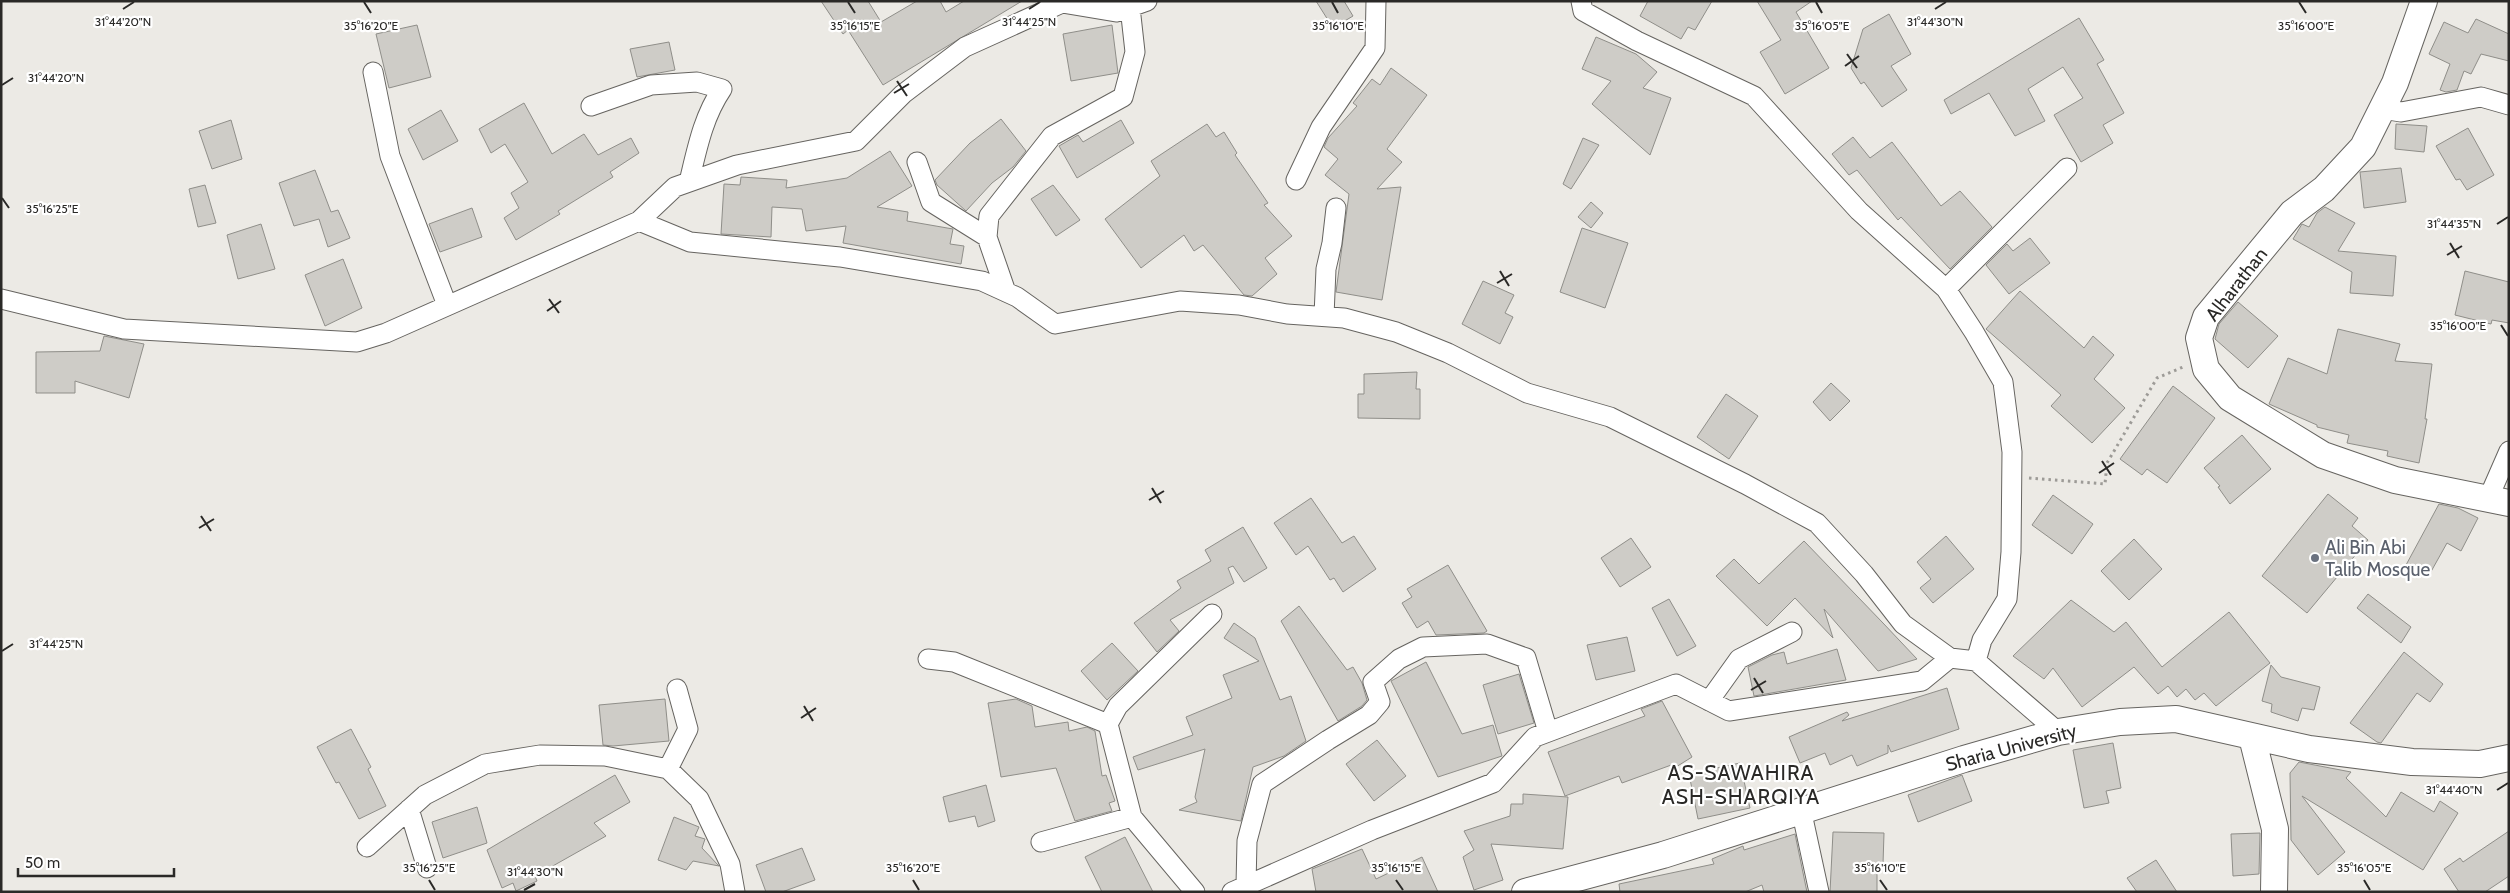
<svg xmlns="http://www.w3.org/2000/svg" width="2510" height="893" viewBox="0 0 2510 893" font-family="Cabin,sans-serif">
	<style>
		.building { fill: #ceccc7; stroke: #8f8e89 }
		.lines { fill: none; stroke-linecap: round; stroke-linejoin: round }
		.street-casing { stroke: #666460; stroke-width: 21 }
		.secondary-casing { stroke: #666460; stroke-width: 28 }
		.path { stroke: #9d9b97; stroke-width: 3; stroke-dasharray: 2.5 4; stroke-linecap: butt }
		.street { stroke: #fff; stroke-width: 19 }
		.secondary { stroke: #fff; stroke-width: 26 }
		.ticks { fill: none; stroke: #2a2927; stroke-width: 2 }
		.worship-dot { fill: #6b7280; stroke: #fff; stroke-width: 2 }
		.labels { text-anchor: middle; stroke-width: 4.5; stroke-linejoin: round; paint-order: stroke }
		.street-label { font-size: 19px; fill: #2a2927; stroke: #fff }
		.worship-label { font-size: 19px; fill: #5b616d; stroke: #fff; text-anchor: start }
		.quarter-label { font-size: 21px; letter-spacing: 1px; fill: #2a2927; stroke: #fff }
		.ticks-label { font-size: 12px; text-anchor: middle; fill: #2a2927; stroke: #fff; stroke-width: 4.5; stroke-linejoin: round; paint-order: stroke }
	</style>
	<rect width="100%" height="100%" fill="#eceae5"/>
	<path class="building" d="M821,1h47l13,21 36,-21h23l6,11 18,-11h58l-139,84 -35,-55 -5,4z
		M1316,1h28l9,15 -20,12z
		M1648,1h64l-17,29 -7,-3 -7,12 -41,-23z
		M1757,1h55l-16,11 33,56 -44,26 -25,-42 21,-12z
		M1889,14l22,40 -20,12 16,24 -25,17 -18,-25 -3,2 -10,-16 12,-39z
		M2079,18l25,42 -7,4 27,49 -21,12 10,18 -32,19 -27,-47 29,-17 -20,-31 -35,22 17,32 -30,15 -26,-43 -38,21 -7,-14z
		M2476,19l33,15v27l-28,-7 -10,20 -7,-3 -7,19 -11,2 -6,-2 10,-26 -21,-10 15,-32 24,11z
		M417,25l14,52 -42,11 -13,-54z
		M1112,25l6,48 -47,8 -8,-47z
		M1596,37l40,17 21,18 -14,16 28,10 -21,57 -58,-51 19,-23 -29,-12z
		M669,42l6,28 -38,7 -7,-28z
		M1391,68l36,27 -40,54 15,13 -25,27 24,-2 -19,113 -46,-8 13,-98 -24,-19 13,-16 -14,-12 4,-9 29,-32 -4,-3 19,-24 8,6z
		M524,103l28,51 32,-20 14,21 33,-17 8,15 -29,19 3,5 -55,34 2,3 -44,26 -12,-22 15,-10 -8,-15 17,-11 -23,-38 -14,9 -12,-24z
		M441,110l17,31 -35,19 -15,-31z
		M1001,119l25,32 -13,16 -21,16 -26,28 -29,-26 -2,-5 35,-37z
		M231,120l11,39 -30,10 -13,-38z
		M1121,120l13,23 -57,35 -18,-32 19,-11 5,7z
		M1207,124l9,13 8,-5 13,21 -2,2 33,48 -4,2 28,31 -27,22 12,16 -25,22 -8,-1 -41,-50 -9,6 -10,-16 -43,33 -36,-49 55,-43 -9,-15z
		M2396,124l31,2 -3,26 -29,-3z
		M2468,128l26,47 -27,15 -7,-11 -4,1 -20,-34z
		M1853,137l17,21 22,-16 49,64 19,-15 32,36 -42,42 -49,-52 -3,3 -41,-50 -8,5 -17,-21z
		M1583,138l16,7 -28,44 -8,-5z
		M890,151l22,35 -35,21 31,5 -1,9 46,8 -3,15 14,2 -3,18 -118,-21 3,-17 -40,5 -4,-22 -30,-2 -1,30 -50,-3 3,-50 16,1 1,-8 46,3 -1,8 61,-10z
		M2401,168l5,34 -42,6 -4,-36z
		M315,170l16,42 7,-2 12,28 -22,9 -9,-28 -25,7 -15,-43z
		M205,185l11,38 -18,4 -9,-38z
		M1053,185l27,35 -24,16 -25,-37z
		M1591,202l12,11 -12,15 -13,-11z
		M2325,207l30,16 -17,28 58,5 -3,40 -43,-3 2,-21 -59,-33 9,-15 7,3 8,-14z
		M472,208l10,29 -42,15 -11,-28z
		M261,224l14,45 -37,10 -11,-44z
		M1582,228l46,15 -23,65 -45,-16z
		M2030,238l20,25 -41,31 -23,-29 21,-21 6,7z
		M343,259l19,49 -37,18 -20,-51z
		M2465,271l44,11v41l-17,-3 -1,4 -36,-9z
		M1483,281l31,14 -9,18 8,4 -13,27 -38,-20z
		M2020,291l64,57 9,-12 21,19 -20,24 31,29 -33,35 -41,-37 10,-11 -75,-66z
		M2238,302l40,34 -30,32 -33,-29 4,-15z
		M2338,329l62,15 -5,17 37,3 -7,55h2l-8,44 -32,-7 1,-5 -41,-8 2,-8 -32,-8v-2l-48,-21 19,-46 39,16z
		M104,336l40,8 -15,54 -54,-17v12h-39v-41l64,-1z
		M1417,372l-1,17h4v30l-62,-1v-24h6v-20z
		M1831,383l19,18 -20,20 -17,-19z
		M2173,386l42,32 -48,65 -20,-14 -5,6 -22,-16z
		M1726,394l32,22 -29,43 -32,-22z
		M2242,435l29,34 -41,35 -12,-17 2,-1 -16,-18z
		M2328,494l30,24 -6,8 16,14 -61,73 -45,-37z
		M2053,495l40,29 -21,30 -40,-29z
		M1311,498l31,45 12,-7 22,33 -33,23 -9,-14 -4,2 -22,-34 -12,9 -22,-32z
		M2439,504l19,4 20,10 -17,33 -14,-8 -19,34 -22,-12z
		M1243,527l24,41 -23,14 -11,-16 -5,2 6,15 -64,37 9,11 -22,21 -23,-29 47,-35 -4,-7 34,-20 -6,-11z
		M1946,536l28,33 -41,34 -13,-15 11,-9 -14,-17z
		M1631,538l20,29 -31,20 -19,-29z
		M2134,539l28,30 -33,31 -28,-29z
		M1804,541l79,82 34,36 -39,12 -54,-62 9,29 -38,-40 -28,28 -51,-50 18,-17 25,25z
		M1448,565l39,66 -3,2 -48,2 -8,-14 -11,7 -15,-25 10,-6 -5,-8z
		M2368,594l43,33 -10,16 -44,-35z
		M1669,599l27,47 -19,10 -25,-48z
		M2071,600l43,32 12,-10 36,45 67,-55 41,51 -54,43 -12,-13 -9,7 -9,-11 -9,8 -9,-11 -10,8 -24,-27 -52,40 -29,-39 -9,11 -31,-23z
		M1299,606l48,64 6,-3 9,16 5,17 -5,6 -24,15 -57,-100z
		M1234,623l21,15 25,62 11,-4 15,45 -22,15 -31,11 -12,54 -62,-11 18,-8 -2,-5 10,-48 -67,21 -5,-13 60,-22 -7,-18 46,-19 -9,-23 36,-14 -35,-23z
		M1627,637l8,34 -39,9 -9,-35z
		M1112,643l26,28 -31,29 -26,-29z
		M1837,649l9,31 -92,16 -6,-29 24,-12 12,-3 3,12z
		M2404,652l39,32 -13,18 -13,-9 -36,50 -4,-1 -27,-19z
		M1426,662l36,72 31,-9 9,31 -64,21 -47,-96z
		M2271,665l10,12 39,10 -6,23 -12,-2 -4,13 -27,-9 1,-8 -10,-3z
		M1519,674l15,49 -36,11 -15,-49z
		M1947,688l12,41 -68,23 -3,-7v8l-31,13 -5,-11 -22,10 -5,-12 -25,10 -11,-26 58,-25 2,3 -7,6z
		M665,699l4,42 -56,5 -10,-1 -4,-40z
		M1016,699l16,7 3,21 33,-5 1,9 18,-4 8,4 7,45 4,-1 9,26 -6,2 3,8 -37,10 -19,-53 -55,9 -13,-74z
		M1662,701l30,56 -16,10 -2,-3 -52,19 -3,-7 -54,20 -17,-44 97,-36 -4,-7z
		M351,729l20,38 -3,2 18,37 -27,13 -20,-37 -3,1 -19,-36z
		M1377,740l29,36 -32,25 -28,-37z
		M2113,743l8,45 -15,3 3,12 -25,5 -11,-58z
		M2299,762l52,10 -5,6 40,39 15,-25 33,20 6,-11 18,12 -35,57 -121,-74 43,56 -27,23 -27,-35 -1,-67z
		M1740,763l10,45 -52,11 -9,-45z
		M615,775l15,27 -36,21 12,13 -71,40 2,5 -21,10 -3,-8 -11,5 -15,-38z
		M1962,775l10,26 -54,21 -10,-27z
		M986,785l9,36 -17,6 -3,-11 -26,6 -6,-25z
		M1523,794l45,3 -5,52 -72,-5 12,36 -29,10 -11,-33 11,-7 -10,-19 46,-15 1,-12h12z
		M477,807l10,36 -44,15 -11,-36z
		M674,817l25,10 -4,9 10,3 -3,9 17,18 -26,-5 -7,9 -28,-10z
		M2509,831v45l-24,16h-26l-15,-23 16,-11 3,4z
		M1833,832l51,1 -1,31 -6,-1v29h-47z
		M2260,833l-1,41 -26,2 -2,-42z
		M1795,834l12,58h-43l-2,-7 -17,7h-125l-1,-8 95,-20 -2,-5 31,-13 1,4z
		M1125,837l28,55h-51l-17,-35z
		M802,848l13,32 -33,12h-16l-10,-27z
		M1362,849l14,30 46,-22 16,35h-122l-4,-23z
		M2156,860l21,32h-40l-10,-14z"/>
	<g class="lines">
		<defs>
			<path id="street" d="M1581,1l2,10 54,30 117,55 105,115 87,78 28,43 29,50 9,70 -1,100 -4,47 -25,41 -6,21 82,71
				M373,72l17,84 57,149
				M591,106l60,-21 46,-3 25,7c-19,28 -25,60 -33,93
				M2382,109l19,3 80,-15 28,8
				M917,162l14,40 56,35
				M1296,180l25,-53 54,-79 1,-47
				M639,221l51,21 150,15 142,24 35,16 38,27 125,-23 59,4 48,9 57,4 52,14 52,21 79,40 83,24 135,67 72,39 47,51 39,50 47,34 26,3
				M1946,289l121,-121
				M1006,292l-19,-55 2,-21 63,-80 71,-39 12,-45 -5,-45
				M1,299l123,30 233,13 29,-9 253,-112 36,-34 62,-22 119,-24 47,-47 62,-47 97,-44 54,9 31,-11
				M1324,316l2,-47 6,-26 4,-35
				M2488,499l21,-48
				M928,659l26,3 154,62
				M1709,701l30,-42 53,-27
				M668,769l20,-40 -11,-40
				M409,809l18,59
				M1801,809l18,83
				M1041,842l91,-25
				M367,847l58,-52 60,-31 55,-9 65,1 63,13 31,30 31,65 5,28
				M1246,885l1,-44 15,-57 66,-44 41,-25 11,-13 -7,-20 26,-23 24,-12 64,-3 39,14 22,74
				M1195,892l-63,-75 -24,-93 10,-18 94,-92
				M1232,892l140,-62 121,-47 42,-46 141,-53 53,27 193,-30 28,-23"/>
			<path id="secondary" d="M2424,1l-29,82 -32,64 -39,42 -32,24 -86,104 -7,21 7,31 24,29 93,57 72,25 114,23
				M2252,737l23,92 -1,63
				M1525,892l138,-37 301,-96 94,-27 62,-10 56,-3 133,30 103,13 68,2 29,-6"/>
		</defs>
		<use href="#street" class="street-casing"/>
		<use href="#secondary" class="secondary-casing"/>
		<path class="path" d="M2029,478l76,6 2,-21 50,-85 26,-11"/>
		<use href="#street" class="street"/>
		<use href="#secondary" class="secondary"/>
	</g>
	<path class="ticks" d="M364,2l7,11M848,2l7,11M1332,2l6,11M1816,2l6,11M2299,2l7,11M123,9l11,-7M1029,9l11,-7M1935,9l11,-7M1847,54l10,14M1845,66l14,-10M897,81l10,15M2,85l11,-7M894,93l15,-9M2,198l7,10M2497,224l11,-7M2450,243l9,15M2447,255l15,-9M1500,271l9,15M1497,283l15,-9M549,299l10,14M547,311l14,-10M2501,325l7,11M2102,461l9,14M2099,473l15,-10M1152,488l9,15M1149,500l15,-9M201,516l10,15M199,528l15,-9M2,651l11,-7M1754,678l9,15M1751,690l15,-9M804,706l9,15M801,718l15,-10M2497,790l11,-7M429,880l6,10M913,880l6,10M1396,880l7,10M1880,880l7,10M2364,880l6,10M524,890l11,-6"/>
	<circle class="worship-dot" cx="2315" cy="558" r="5"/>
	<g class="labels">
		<g class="street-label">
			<text transform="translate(2236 284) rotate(-52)" y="7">Alharathan</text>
			<text transform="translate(2011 747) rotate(-15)" y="7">Sharia University</text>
		</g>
		<g class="worship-label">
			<text x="2325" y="554">Ali Bin Abi<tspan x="2325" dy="22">Talib Mosque</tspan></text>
		</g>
		<g class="quarter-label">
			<text x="1741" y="780">AS-SAWAHIRA<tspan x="1741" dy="24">ASH-SHARQIYA</tspan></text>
		</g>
	</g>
	<g class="ticks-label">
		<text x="123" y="26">31°44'20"N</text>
		<text x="1935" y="26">31°44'30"N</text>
		<text x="1029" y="26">31°44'25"N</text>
		<text x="371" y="30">35°16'20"E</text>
		<text x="855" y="30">35°16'15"E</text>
		<text x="1338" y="30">35°16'10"E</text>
		<text x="1822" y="30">35°16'05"E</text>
		<text x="2306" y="30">35°16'00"E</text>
		<text x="56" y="82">31°44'20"N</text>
		<text x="52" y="213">35°16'25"E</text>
		<text x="2454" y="228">31°44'35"N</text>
		<text x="2458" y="330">35°16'00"E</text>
		<text x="56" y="648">31°44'25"N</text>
		<text x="2454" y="794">31°44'40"N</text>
		<text x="429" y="872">35°16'25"E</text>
		<text x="913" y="872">35°16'20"E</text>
		<text x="1396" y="872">35°16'15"E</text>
		<text x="1880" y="872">35°16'10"E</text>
		<text x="2364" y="872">35°16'05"E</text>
		<text x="535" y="876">31°44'30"N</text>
	</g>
	<rect width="2510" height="893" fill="none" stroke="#2a2927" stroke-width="5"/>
	<path d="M18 868v8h156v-8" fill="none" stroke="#2a2927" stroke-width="2.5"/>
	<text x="25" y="868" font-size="15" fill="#2a2927" stroke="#ffffff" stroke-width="4" paint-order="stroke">50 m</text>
</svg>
